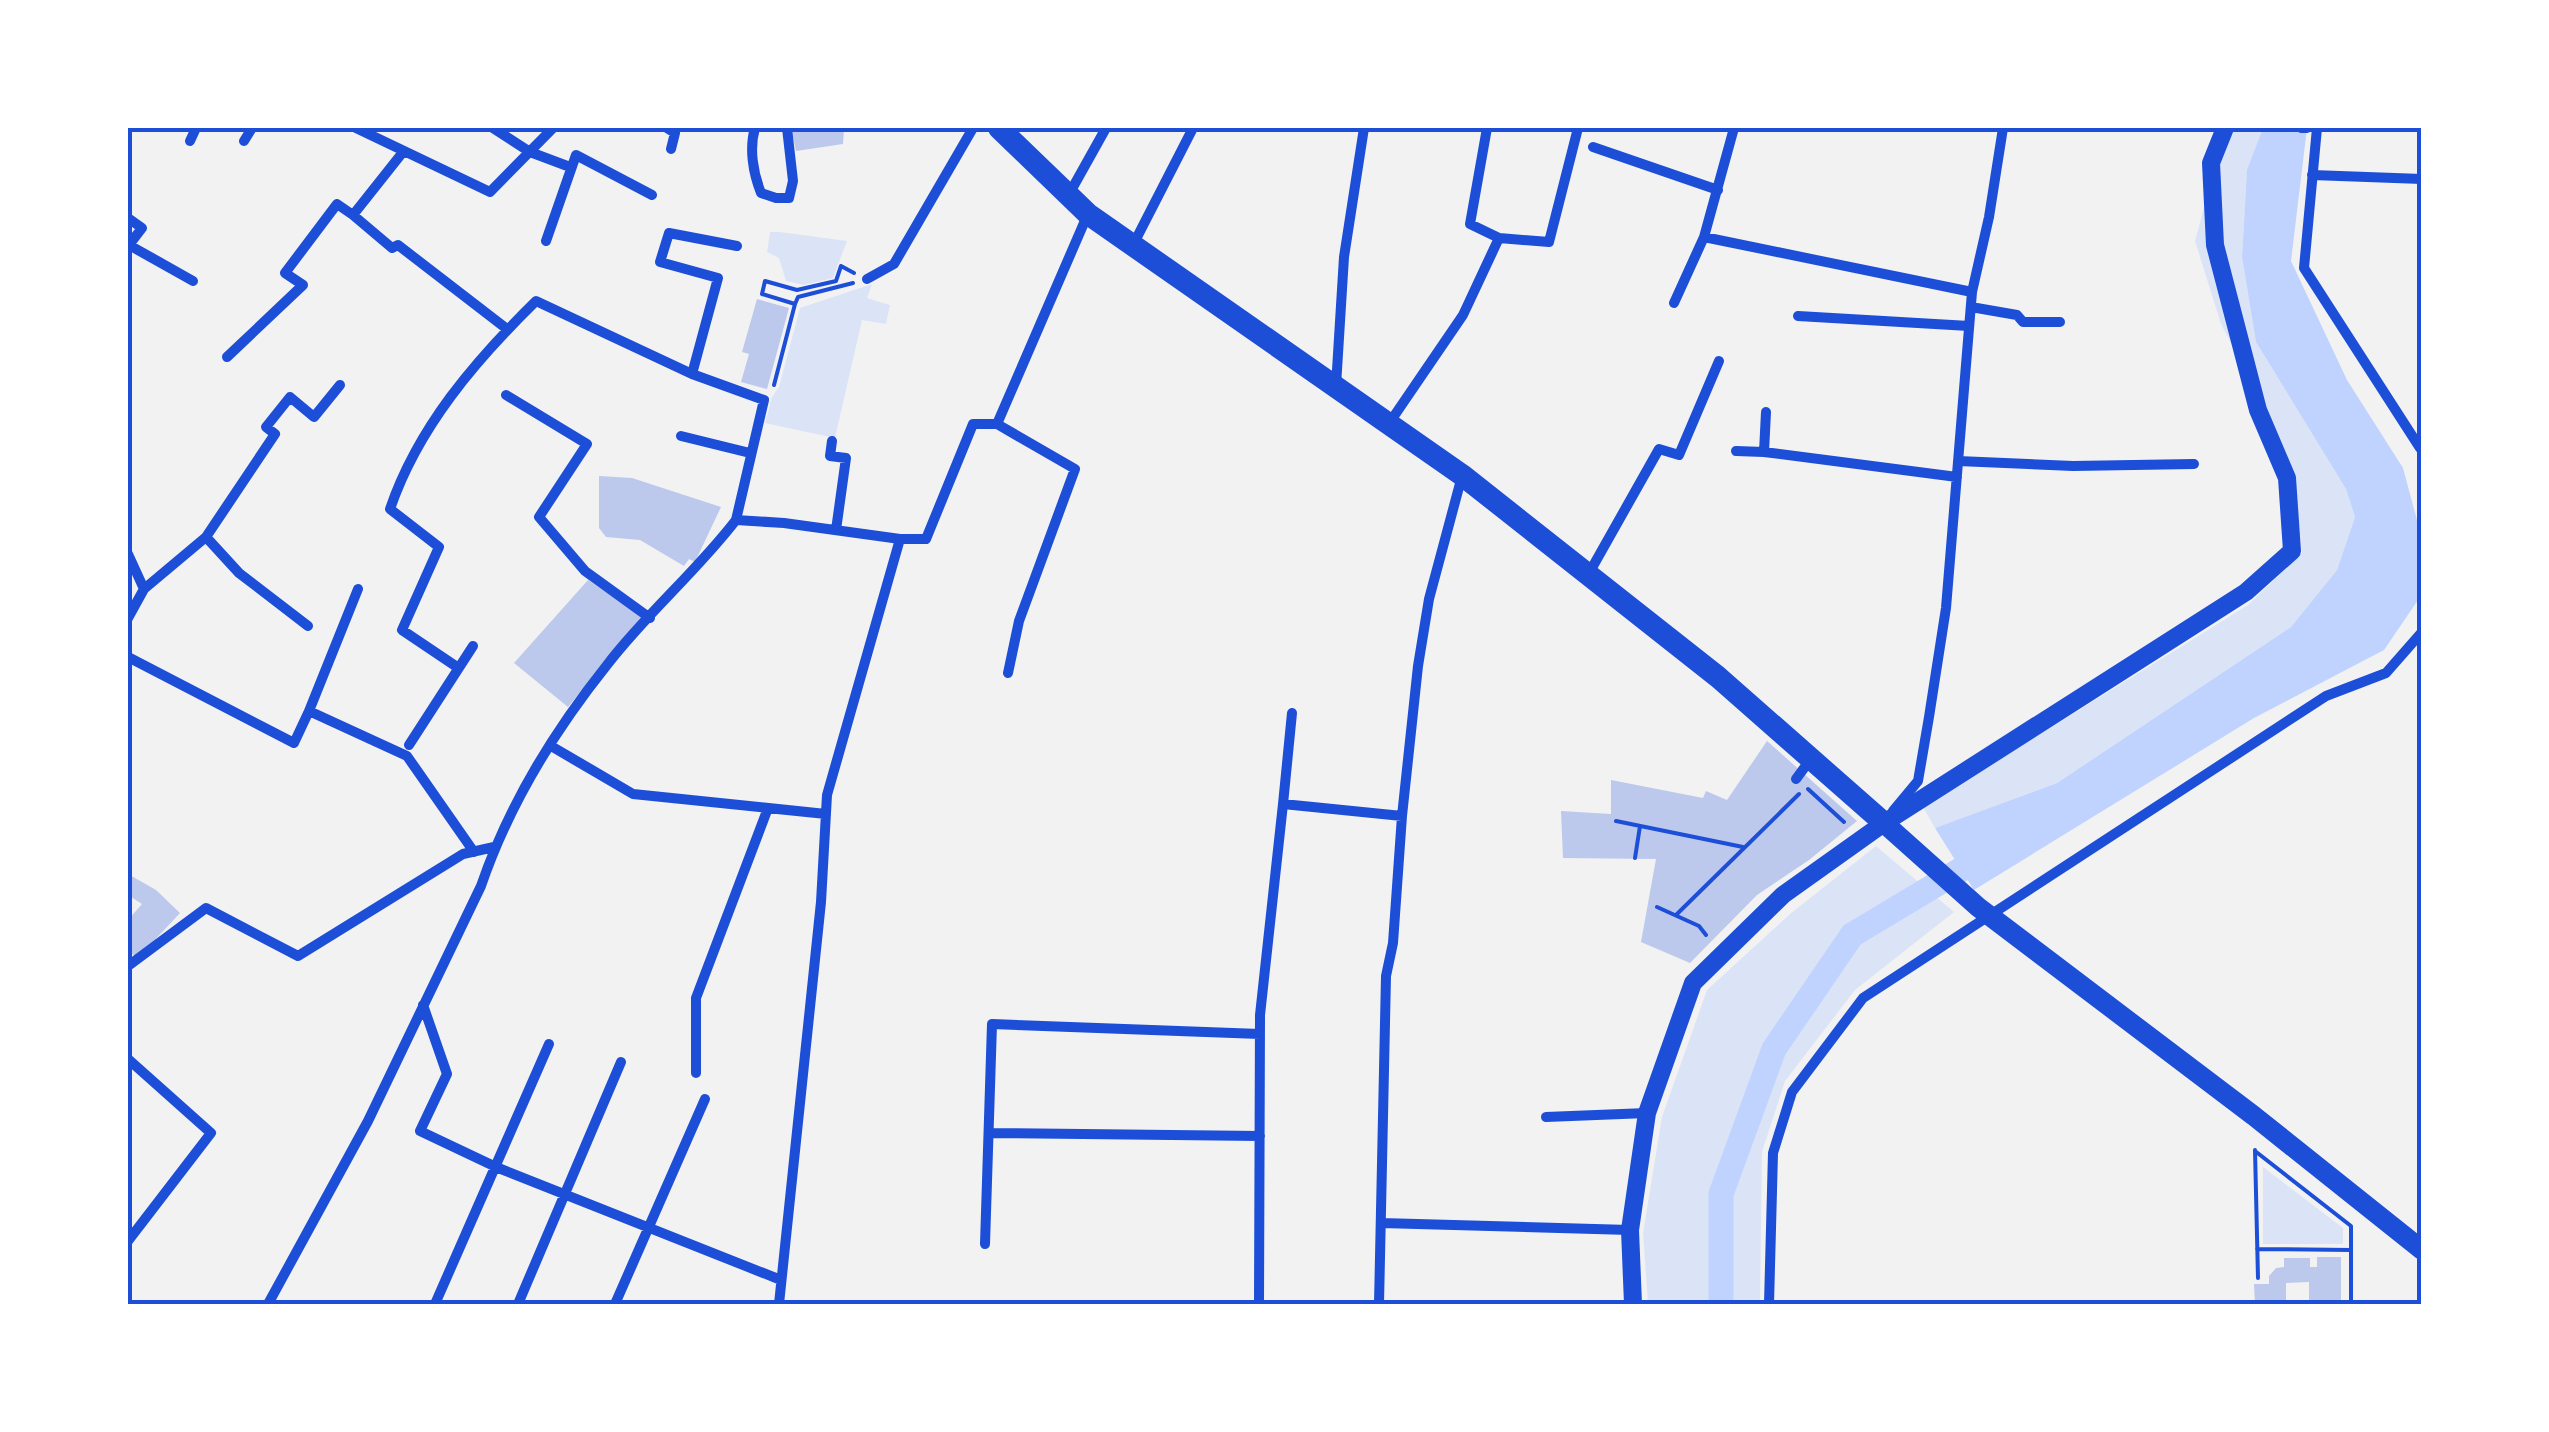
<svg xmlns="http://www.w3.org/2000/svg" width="2549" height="1432" viewBox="0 0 2549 1432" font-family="'Open Sans',sans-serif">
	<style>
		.green { fill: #dbe4f7 }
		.water { fill: #bfd3fe }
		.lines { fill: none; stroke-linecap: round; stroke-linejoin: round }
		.canal { stroke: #bfd3fe; stroke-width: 25 }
		.building { fill: #bdc9ec }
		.path { stroke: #1d4ed8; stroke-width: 4 }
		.minor { stroke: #1d4ed8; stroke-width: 10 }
		.tertiary { stroke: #1d4ed8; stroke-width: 18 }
		.secondary { stroke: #1d4ed8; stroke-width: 20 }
		.primary { stroke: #1d4ed8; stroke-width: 22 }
		.neatline { fill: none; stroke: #1d4ed8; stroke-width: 4 }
	</style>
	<rect width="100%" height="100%" fill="#f2f2f2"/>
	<path class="green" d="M2233,128h30l-16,43 -5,86 14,85 90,147 9,28 -18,53 -46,57 -234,156 -122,45 -12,-21 325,-202 54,-52 -8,-77 -29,-68 -44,-84 -26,-83 21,-78z
		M770,232h10l67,9 -14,37 -29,7 -18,-4 -7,-23 -12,-6z
		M872,284l-5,14 23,7 -4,19 -24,-4 -27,118 -70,-15 7,-26 7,-10 21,-79z
		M1876,846l78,66 -99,78 -70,91 -23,71 -2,152h-112l-5,-71 19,-116 45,-127 83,-76z
		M2263,1167l80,61v16h-80z"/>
	<path class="water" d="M2263,128h44l-16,133 56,119 56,88 18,67 -3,65 -34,50 -130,68 -280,172 -39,-62 122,-45 234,-156 46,-57 18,-53 -9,-28 -90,-147 -14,-85 5,-87z"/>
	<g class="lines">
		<path class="canal" d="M1721,1304v-110l53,-145 78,-114 135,-81"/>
	</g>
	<path class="building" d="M791,128h53l-1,16 -47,7z
		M757,299l32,9 -22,81 -26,-7 8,-28 -7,-2z
		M599,476l33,2 89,29 -26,55 -6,-3 -5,7 -44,-26 -34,-3 -7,-9z
		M588,580l54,36 -74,91 -54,-44z
		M1767,741l90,80 -48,39 -52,35 -67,68 -49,-21 15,-83 -93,-1 -2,-47 50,3v-34l92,18 3,-7 21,9z
		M128,874l28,16 24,23 -43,46 -9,-10v-29l14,-16 -14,-9z
		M2317,1257h24v47h-32v-22l-23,1v21h-31l-1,-20h15v-8l7,-8 8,-1v-9h26v9h7z"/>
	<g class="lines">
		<path class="path" d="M795,304l3,-7 55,-14
			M774,385l21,-81 -33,-10 3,-13 32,9 39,-9 5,-15 13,7
			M1808,789l36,33
			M1616,821l127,26
			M1635,858l5,-32
			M1657,907l42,19 7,9
			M1676,915l123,-121
			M2255,1150l3,128
			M2255,1151l96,75v78
			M2257,1249l94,1"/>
		<path class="minor" d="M356,128l134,64 63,-64
			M493,128l37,24 40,15
			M667,128l8,5 -4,16
			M755,128c-6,20 -2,45 6,65l15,5h13l4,-17 -6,-53
			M1487,128l-17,96 29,14
			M2301,128h6
			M2317,128l-13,140 116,180
			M190,141l6,-13
			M244,141l8,-13
			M1593,147l125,43
			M2312,175l110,4
			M1068,196l38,-68
			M353,215l39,33 6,-3 109,84
			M128,218l14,10 -13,17 64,36
			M1704,237l268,55
			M546,241l30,-86 76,40
			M1133,245l60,-117
			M867,279l27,-15 79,-136
			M1674,303l30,-66 30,-109
			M1971,307l46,8 6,7h37
			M1798,316l171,10
			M227,357l76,-72 -18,-12 52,-69 16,11 50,-63
			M692,374l26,-96 -58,-16 9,-29 68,13
			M1336,386l8,-129 20,-129
			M506,395l81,49 -48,73 46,54 65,47
			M1390,422l73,-107 36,-77 50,4 29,-114
			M997,424l78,45 -56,152 -11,52
			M681,436l69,17
			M832,441l-2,15 16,2 -10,72
			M1736,451l28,1 193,25
			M1764,452l2,-40
			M1958,461l115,5 121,-2
			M206,537l33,36 69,53
			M128,554l16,35
			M1588,575l71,-126 20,6 40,-94
			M128,618l16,-29 62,-52 69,-103 -9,-7 24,-30 24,20 26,-32
			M128,657l166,86 15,-32 98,45 67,96
			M457,667l-55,-37 37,-83 -49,-38c28,-82 85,-148 146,-208l156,73 72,26 -28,120
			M309,711l49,-122
			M1292,713l-9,91 119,12
			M409,745l64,-99
			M551,746l82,48 193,20
			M1796,779l14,-19
			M1893,811l25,-30 11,-64 17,-109 26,-316 17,-75 14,-89
			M128,966l78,-58 92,48 165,-102 31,-7
			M423,1005l24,69 -27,57 76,36 285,113
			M128,1059l83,74 -83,108
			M696,1073v-75l72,-190
			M1546,1117l101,-4
			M989,1133l271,3
			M1381,1223l249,7
			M985,1244l7,-220 268,10
			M268,1304l100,-183 113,-235c27,-79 74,-156 126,-221 39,-51 89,-93 129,-145l48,3 116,16
			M435,1304l114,-260
			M518,1304l103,-242
			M615,1304l90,-205
			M779,1304l42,-402 6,-107 73,-256h26l47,-115h24l90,-208
			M1259,1304l1,-289 23,-211
			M1379,1304l7,-328 7,-33 9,-127 16,-150 11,-67 33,-123
			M1769,1304l4,-151 19,-61 71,-94 463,-302 60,-23 36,-41"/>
		<path class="tertiary" d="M1633,1304l-3,-74 17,-117 46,-130 90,-88 101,-72 362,-231 46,-41 -5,-73 -29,-68 -43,-165 -4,-82 14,-35"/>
		<path class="secondary" d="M1884,823l94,84 276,209 168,134"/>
		<path class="primary" d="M999,128l89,86 374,261 256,202 166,146"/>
	</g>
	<rect width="2549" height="1432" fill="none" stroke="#ffffff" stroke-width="260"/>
	<rect x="130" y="130" width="2289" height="1172" class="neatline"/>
</svg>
